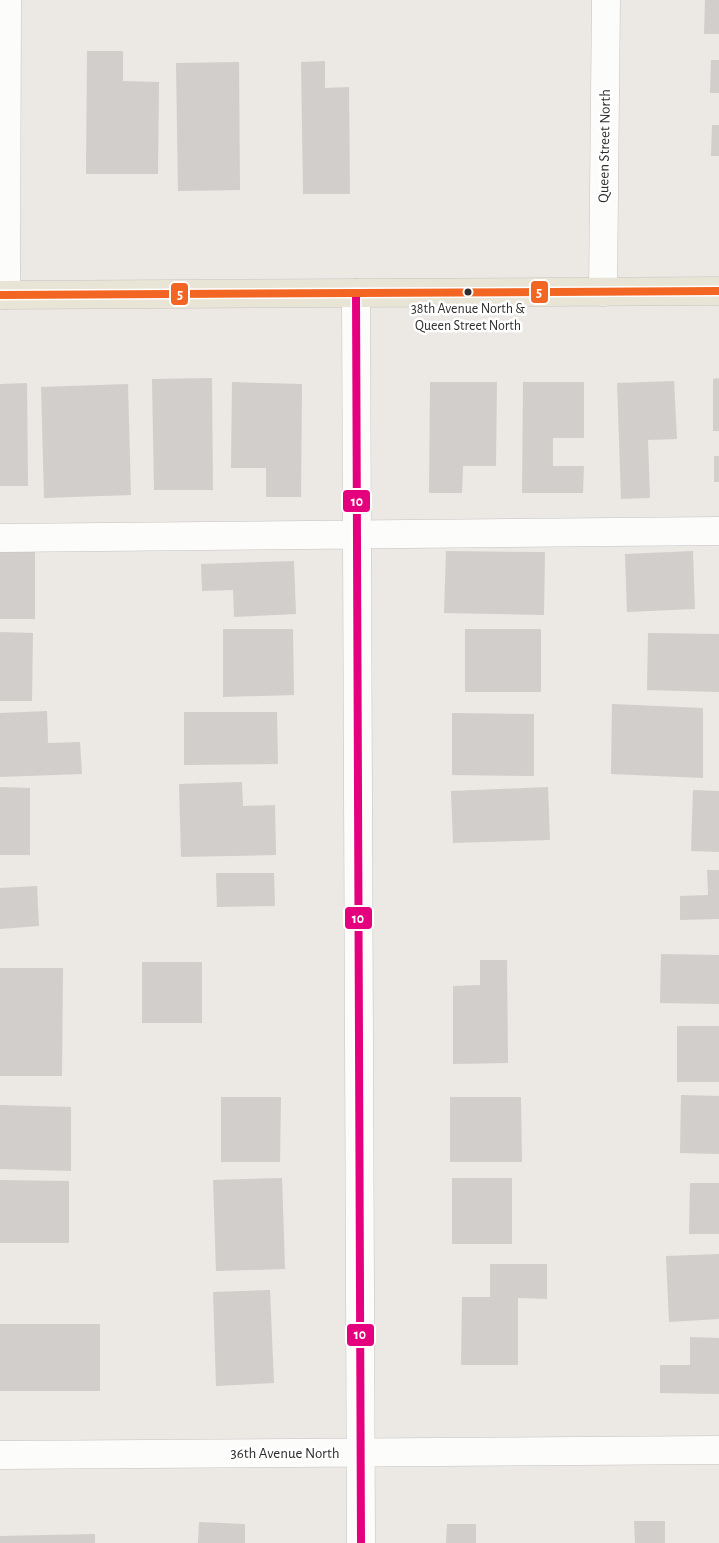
<svg xmlns="http://www.w3.org/2000/svg" width="719" height="1543" viewBox="0 0 719 1543" font-family="'Alegreya Sans',sans-serif">
	<style>
		.building { fill: #d1cecb }
		.lines { fill: none; stroke-linecap: round; stroke-linejoin: round }
		.minor-casing { stroke: #c5c4c5; stroke-width: 29 }
		.major-casing { stroke: #c6c5c4; stroke-width: 29 }
		.minor { stroke: #fcfcfb; stroke-width: 28 }
		.major { stroke: #e8e4d6; stroke-width: 28 }
		.bus-1-casing { stroke: #fff; stroke-width: 11 }
		.bus-2-casing { stroke: #fff; stroke-width: 11 }
		.bus-1 { stroke: #e5007d; stroke-width: 8 }
		.bus-2 { stroke: #f26522; stroke-width: 8 }
		.bus-dot { fill: #2e2e2e; stroke: #fff; stroke-width: 2 }
		.labels { text-anchor: middle; stroke-width: 5; stroke-linejoin: round; paint-order: stroke }
		.bus-label { font-size: 14px; fill: #2e2e2e; stroke: #fff }
		.street-label { font-size: 15px; fill: #2e2e2e; stroke: #fff }
		.line-badge { stroke: #fff; stroke-width: 2 }
		.badge-label { font-size: 14px; text-anchor: middle; font-weight: bold; fill: #fff }
	</style>
	<rect width="100%" height="100%" fill="#ece8e4"/>
	<path class="building" d="M705,0h14v34h-15z
		M87,51h36v30l36,1 -1,92h-72z
		M711,60h8v33h-9z
		M325,61v27l24,-1 1,107h-47l-2,-132z
		M239,62l1,128 -62,1 -2,-128z
		M712,125h7v31h-8z
		M212,378l1,112h-59l-2,-111z
		M719,378v53h-6v-52z
		M674,381l3,58 -29,1 2,58 -29,1 -4,-116z
		M232,382l70,2 -1,113h-35v-29h-35z
		M430,382h67l-1,84h-33l-1,27h-33z
		M523,382h61v56h-31v28h31l-1,27h-61z
		M27,383l1,103h-28v-102z
		M128,384l3,111 -87,3 -3,-111z
		M714,456h5v26h-5z
		M0,550h35v69h-35z
		M446,551l99,1 -1,63 -100,-2z
		M693,551l2,58 -68,3 -2,-58z
		M294,561l2,53 -62,3 -1,-27 -31,1 -1,-27z
		M223,629h70l1,66 -71,2z
		M465,629h76v63h-76z
		M0,632l33,1 -1,68h-32z
		M648,633l71,1v58l-72,-2z
		M612,704l91,4v70l-92,-4z
		M47,711l1,32 32,-1 2,32 -82,3v-64z
		M184,712h93l1,52 -94,1z
		M452,713l82,1v62l-82,-1z
		M242,782l1,24 32,-1 1,50 -95,2 -2,-73z
		M0,787l30,1v67h-30z
		M548,787l2,53 -97,3 -2,-52z
		M693,790l26,1v61l-28,-1z
		M707,870h12v49l-39,1v-24l28,-1z
		M216,873h58l1,33 -58,1z
		M37,886l2,40 -39,3v-41z
		M661,954l58,1v49l-59,-1z
		M480,960h27l1,103 -55,1v-78l27,-1z
		M142,962h60v61h-60z
		M0,968h63l-1,108h-62z
		M677,1026h42v56h-42z
		M681,1095l38,1v58l-39,-1z
		M221,1097h60l-1,65h-59z
		M450,1097h71l1,65h-72z
		M0,1105l71,2v64l-71,-2z
		M282,1178l3,91 -69,2 -3,-91z
		M452,1178h60v66h-60z
		M0,1180l69,1v62h-69z
		M690,1183h29v51h-30z
		M719,1254v65l-50,3 -3,-66z
		M490,1264h57v35l-29,-1v67h-57l1,-68h28z
		M270,1290l4,93 -58,3 -3,-94z
		M0,1324h100v67h-100z
		M690,1337l29,1v56l-59,-1v-28h30z
		M634,1521h31v22h-30z
		M199,1522l46,2v19h-47z
		M447,1524h29v19h-30z
		M95,1534v9h-95v-7z"/>
	<g class="lines">
		<defs>
			<path id="minor" d="M603,292l3,-292
				M356,293l5,1250
				M6,295l1,-295
				M0,538l719,-7
				M0,1455l719,-5"/>
			<path id="major" d="M0,295l719,-4"/>
		</defs>
		<use href="#minor" class="minor-casing"/>
		<use href="#major" class="major-casing"/>
		<use href="#minor" class="minor"/>
		<use href="#major" class="major"/>
		<defs>
			<path id="bus-1" d="M356,293l5,1250"/>
			<path id="bus-2" d="M0,295l719,-4"/>
		</defs>
		<use href="#bus-1" class="bus-1-casing"/>
		<use href="#bus-2" class="bus-2-casing"/>
		<use href="#bus-1" class="bus-1"/>
		<use href="#bus-2" class="bus-2"/>
	</g>
	<circle class="bus-dot" cx="468" cy="292" r="4.5"/>
	<g class="labels">
		<g class="bus-label">
			<text x="468" y="313">38th Avenue North &amp;<tspan x="468" dy="17">Queen Street North</tspan></text>
		</g>
		<g class="street-label">
			<text transform="translate(604 146) rotate(-89)" y="5">Queen Street North</text>
			<text x="285" y="1458">36th Avenue North</text>
		</g>
	</g>
	<g class="line-badge">
		<rect x="530" y="280" width="19" height="24" rx="5" fill="#f26522"/>
		<rect x="170" y="282" width="19" height="24" rx="5" fill="#f26522"/>
		<rect x="342" y="489" width="29" height="24" rx="5" fill="#e5007d"/>
		<rect x="344" y="906" width="29" height="24" rx="5" fill="#e5007d"/>
		<rect x="346" y="1323" width="29" height="24" rx="5" fill="#e5007d"/>
	</g>
	<g class="badge-label">
		<text x="539" y="297">5</text>
		<text x="180" y="299">5</text>
		<text x="357" y="506">10</text>
		<text x="358" y="923">10</text>
		<text x="360" y="1339">10</text>
	</g>
</svg>
